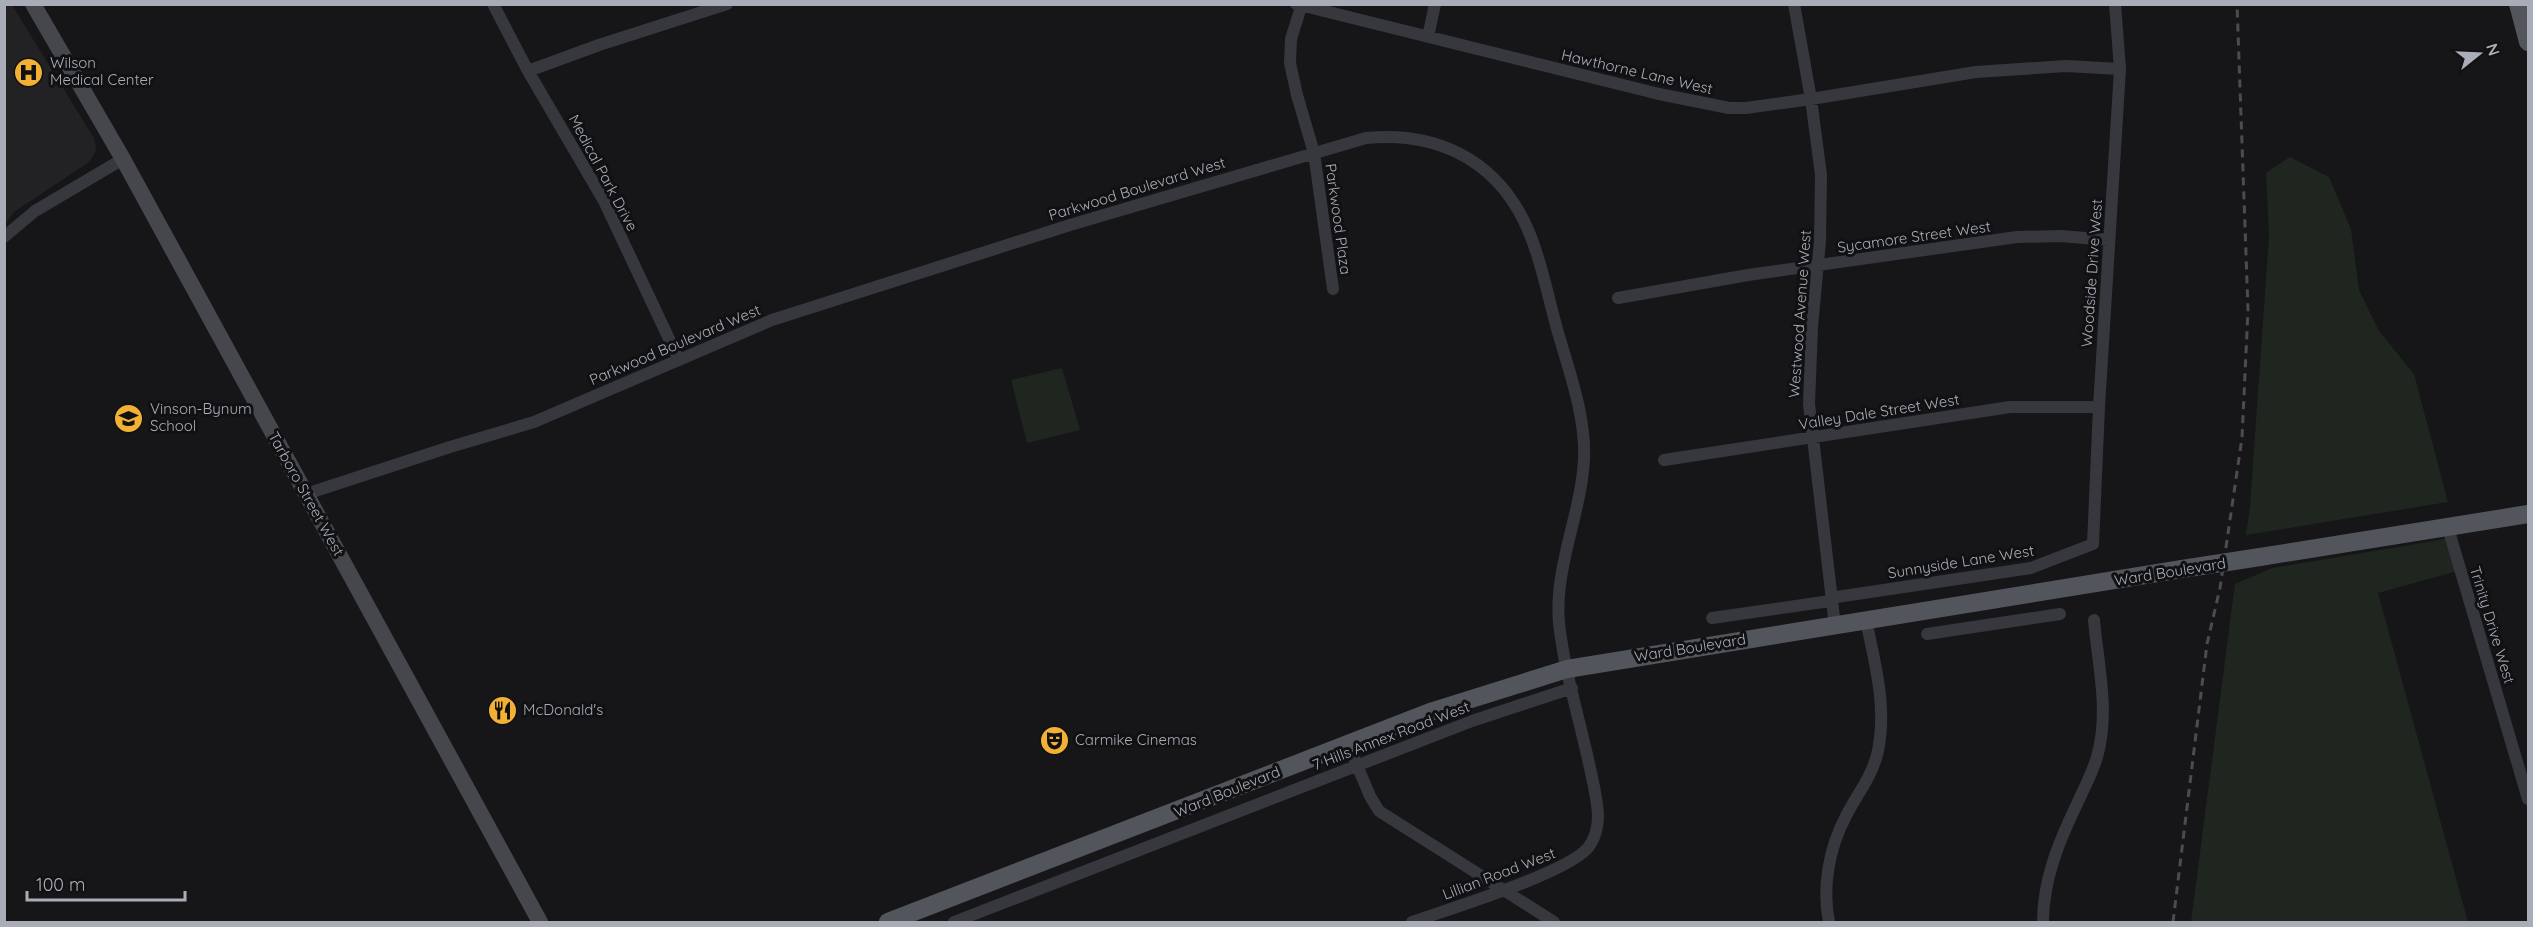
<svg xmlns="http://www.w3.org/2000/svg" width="2533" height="927" viewBox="0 0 2533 927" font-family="Quicksand,sans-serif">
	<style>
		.built { fill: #222225 }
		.green { fill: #1e261f }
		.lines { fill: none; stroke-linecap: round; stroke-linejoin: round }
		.minor { stroke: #37383d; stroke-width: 12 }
		.secondary { stroke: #45474d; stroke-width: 16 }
		.primary { stroke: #53555c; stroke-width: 18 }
		.rail { stroke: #4a4c52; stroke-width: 3; stroke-dasharray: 8 6; stroke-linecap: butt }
		.primary-bridge { stroke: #53555c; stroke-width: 18 }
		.labels { text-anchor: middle; stroke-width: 6; stroke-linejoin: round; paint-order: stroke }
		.poi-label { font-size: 15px; fill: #a8adb8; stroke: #111113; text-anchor: start }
		.street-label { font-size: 15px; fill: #a8adb8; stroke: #111113 }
	</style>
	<rect width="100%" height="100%" fill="#161618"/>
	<path class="built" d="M12,5l83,135 1,11 -7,11 -75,50 -9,12 -1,-219z"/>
	<path class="green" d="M2290,157l39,20 22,52 8,61 20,41 35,43 34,128 -202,33 4,-29 19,-269 -3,-64z
		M1062,368l18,62 -53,13 -16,-63z
		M2451,538l10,32 -83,23 90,329h-277l44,-338 37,-16z"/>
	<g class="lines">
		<path class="minor" d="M493,4l35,67 76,130 75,159
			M1296,4l363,90 70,14h17l65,-9 165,-27 90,-6 54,3
			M1794,4l17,95 10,76 -1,66 -8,86 -3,77 26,222
			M1301,7l-10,32 -1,24 7,32 17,58 19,136
			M1428,37l7,-33
			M528,71l71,-26 128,-41
			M4,237l31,-26 88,-52
			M1618,298l130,-23 269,-38 44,-1 48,4
			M1664,460l346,-53h89
			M306,494l144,-47 84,-25 238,-102 298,-95 296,-87c68,-7 127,20 158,83 16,33 23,72 33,108 12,42 29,87 27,131 -3,54 -30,108 -25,163 5,46 19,91 29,136 4,19 9,37 10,56 0,10 -2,21 -8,30 -15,26 -144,65 -178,77
			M2448,528l80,271
			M1830,598l201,-30 62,-24 6,-137 21,-338 -5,-65
			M1712,618l118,-17
			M1927,634l133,-20
			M1348,744l22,52 9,15 175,111
			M954,922l518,-201 100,-33
			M1829,922c-7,-35 0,-74 17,-106 10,-20 25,-38 31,-61 11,-45 -2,-91 -11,-135
			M2043,922c0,-42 16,-81 34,-118 7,-16 15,-30 20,-47 13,-46 1,-91 -3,-137"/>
		<path class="secondary" d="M33,4l90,155 417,763"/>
		<path class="primary" d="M2518,4l10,38
			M2260,557l268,-43
			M888,922l545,-211 134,-42 615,-100"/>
		<path class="rail" d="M2173,922l34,-278 13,-56 22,-150 6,-128 -11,-306"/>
		<path class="primary-bridge" d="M2182,569l78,-12"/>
	</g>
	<defs>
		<symbol id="hospital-disc" viewBox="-11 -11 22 22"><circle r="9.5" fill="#f2b134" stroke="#111113"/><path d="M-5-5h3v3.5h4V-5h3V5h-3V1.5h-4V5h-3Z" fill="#111"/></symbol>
		<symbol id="school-disc" viewBox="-11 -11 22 22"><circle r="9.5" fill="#f2b134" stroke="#111113"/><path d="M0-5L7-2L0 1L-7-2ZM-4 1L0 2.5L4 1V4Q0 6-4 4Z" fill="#111"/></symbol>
		<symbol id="restaurant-disc" viewBox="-11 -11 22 22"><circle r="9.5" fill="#f2b134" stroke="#111113"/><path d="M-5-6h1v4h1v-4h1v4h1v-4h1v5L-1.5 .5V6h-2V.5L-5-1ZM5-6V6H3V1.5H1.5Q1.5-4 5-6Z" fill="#111"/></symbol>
		<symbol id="theatre-disc" viewBox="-11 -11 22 22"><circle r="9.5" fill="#f2b134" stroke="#111113"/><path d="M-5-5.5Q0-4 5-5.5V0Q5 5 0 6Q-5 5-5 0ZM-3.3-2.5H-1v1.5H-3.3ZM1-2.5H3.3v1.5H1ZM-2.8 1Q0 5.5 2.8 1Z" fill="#111"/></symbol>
	</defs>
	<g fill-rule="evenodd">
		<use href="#hospital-disc" x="12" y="56" width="33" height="33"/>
		<use href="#school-disc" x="112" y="402" width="33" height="33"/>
		<use href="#restaurant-disc" x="486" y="694" width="33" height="33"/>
		<use href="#theatre-disc" x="1038" y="724" width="33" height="33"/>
	</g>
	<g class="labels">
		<g class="poi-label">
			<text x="50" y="68">Wilson<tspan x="50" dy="17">Medical Center</tspan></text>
			<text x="150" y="414">Vinson-Bynum<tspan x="150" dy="17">School</tspan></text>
			<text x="523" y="715">McDonald's</text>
			<text x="1075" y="745">Carmike Cinemas</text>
		</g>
		<g class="street-label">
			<text transform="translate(1637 72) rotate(13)" y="5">Hawthorne Lane West</text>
			<text transform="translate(603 173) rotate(62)" y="5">Medical Park Drive</text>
			<text transform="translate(1137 189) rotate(-17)" y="5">Parkwood Boulevard West</text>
			<text transform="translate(1338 219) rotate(82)" y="5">Parkwood Plaza</text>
			<text transform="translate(1914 237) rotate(-8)" y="5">Sycamore Street West</text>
			<text transform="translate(2092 273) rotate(-86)" y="5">Woodside Drive West</text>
			<text transform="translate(1800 314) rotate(-86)" y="5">Westwood Avenue West</text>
			<text transform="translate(675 345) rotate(-23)" y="5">Parkwood Boulevard West</text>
			<text transform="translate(1879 412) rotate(-9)" y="5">Valley Dale Street West</text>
			<text transform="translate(306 494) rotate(61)" y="5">Tarboro Street West</text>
			<text transform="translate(1961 562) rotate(-9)" y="5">Sunnyside Lane West</text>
			<text transform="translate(2170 572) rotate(-9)" y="5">Ward Boulevard</text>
			<text transform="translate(2492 625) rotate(73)" y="5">Trinity Drive West</text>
			<text transform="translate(1690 648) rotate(-9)" y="5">Ward Boulevard</text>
			<text transform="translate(1391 736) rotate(-21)" y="5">7 Hills Annex Road West</text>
			<text transform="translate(1227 792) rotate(-22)" y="5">Ward Boulevard</text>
			<text transform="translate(1499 874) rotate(-21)" y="5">Lillian Road West</text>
		</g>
	</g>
	<rect width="2533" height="927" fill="none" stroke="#a8adb8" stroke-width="12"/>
	<g transform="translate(2479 54) rotate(72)" stroke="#111113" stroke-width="4.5" paint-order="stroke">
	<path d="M0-4.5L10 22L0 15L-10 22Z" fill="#a8adb8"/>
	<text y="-9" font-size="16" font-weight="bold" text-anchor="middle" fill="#a8adb8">N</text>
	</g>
	<path d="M27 891v9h158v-9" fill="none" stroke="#a8adb8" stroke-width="3"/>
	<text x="36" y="891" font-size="18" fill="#a8adb8" stroke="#111113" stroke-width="4.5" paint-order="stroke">100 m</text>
</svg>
